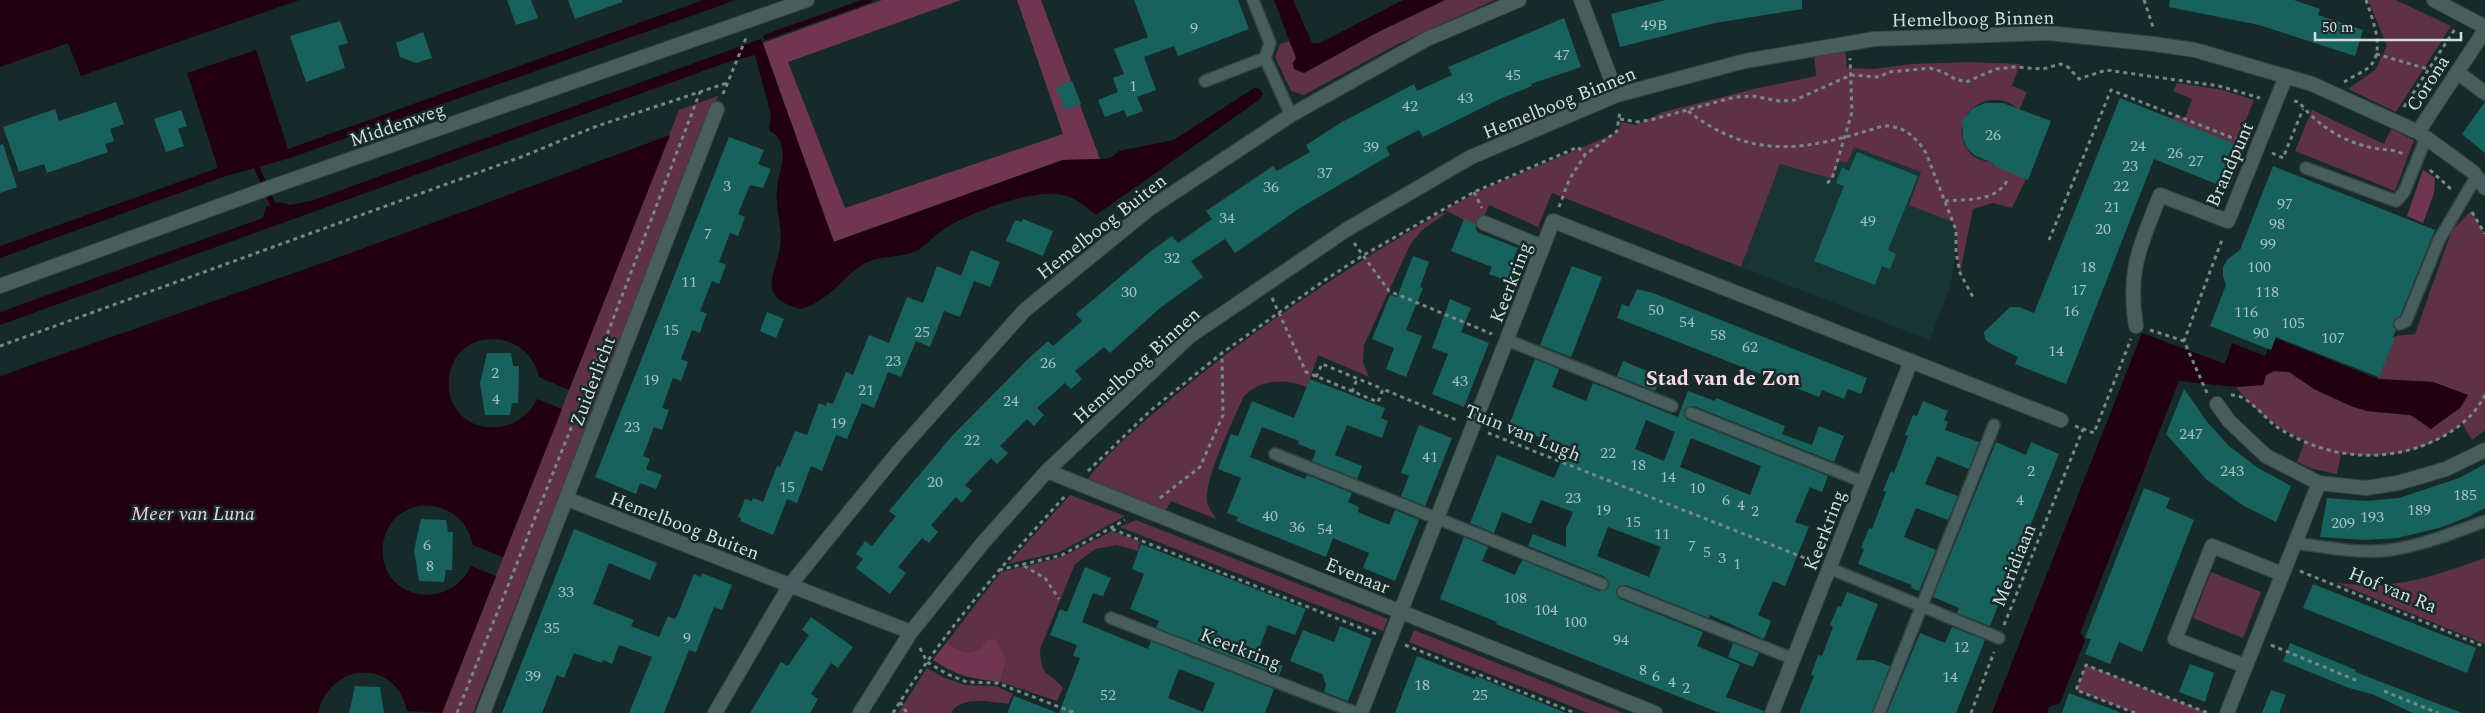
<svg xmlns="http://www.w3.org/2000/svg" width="2485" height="713" viewBox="0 0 2485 713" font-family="Spectral,serif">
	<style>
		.built { fill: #173533 }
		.green { fill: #5e3144 }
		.forest { fill: #70364f }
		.water { fill: #21000f }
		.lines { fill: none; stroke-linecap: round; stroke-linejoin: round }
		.stream { stroke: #21000f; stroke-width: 5.5 }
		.building { fill: #18625e; fill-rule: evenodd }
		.service-casing { stroke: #334442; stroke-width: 14 }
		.minor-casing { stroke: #334442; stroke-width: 16 }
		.path { stroke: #778786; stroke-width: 3; stroke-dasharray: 4 4; stroke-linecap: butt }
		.service { stroke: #485e5c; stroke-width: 11 }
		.minor { stroke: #485e5c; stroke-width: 14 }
		.labels { text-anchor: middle; stroke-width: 5; stroke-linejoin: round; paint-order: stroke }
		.number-label { font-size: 16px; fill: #a4c0be }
		.street-label { font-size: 19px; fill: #d3dfde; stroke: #162a29 }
		.water-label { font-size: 20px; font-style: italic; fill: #f4cddb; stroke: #162a29 }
		.quarter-label { font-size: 21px; font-weight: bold; fill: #fad8e4; stroke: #162a29 }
	</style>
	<rect width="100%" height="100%" fill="#162a29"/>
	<path class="built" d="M1853,146l68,26 26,48 6,2 3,8v22l-6,34 -20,54 -189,-73 39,-103 52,15 7,-19z"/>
	<path class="green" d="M1445,0h50l-99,45 -92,50 -13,-4 -16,-34 5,-13 9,-3 15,32 74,-41z
		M2368,0h28l55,26 -55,86 -48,-23 27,-19 12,-24z
		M1845,48l2,20 27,1 37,-5 58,-2 51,2 -8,22 15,6 -8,18c-33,-30 -77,13 -48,44 9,9 18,6 28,10 9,4 18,10 27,15l-14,29 -19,-5 -20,6 -13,64c-3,-16 -1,-36 -7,-51l-44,-17 12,-33 -67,-25 -7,16 -8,-2 -7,18 -52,-15 -39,103 -189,-74 -14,34 -49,-22 -10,23 -34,-18 35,-19 138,-59 4,-10 14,3 27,-13 91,-23 62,-13 -2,-24z
		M2177,83l46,7 31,10 -19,47 -63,-25 3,-8 10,4 7,-19 -19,-8z
		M718,96l-245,617h-31l237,-603z
		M2312,110l72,34 7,-15 23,11 -19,51 -100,-40z
		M2471,211l14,23v196l-13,10 -10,-17c-30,28 -81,38 -121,30l-4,21 -24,-5 -16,-7 8,-21c-29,-13 -50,-30 -69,-54l27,-2 3,-10 8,-4 15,1 25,17 37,17 16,5 43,4 21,13 29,-20 8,-13 -35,-13 -55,-3 17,-43 20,-2 37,-104z
		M1441,213h5l-25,18 -11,14 -46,100 -1,17 6,15 -51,-22 -11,32c-22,-9 -46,-8 -63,9 -10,23 -40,82 -37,106 1,5 6,11 9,17l-45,-18 -7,12 -79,-31c28,-36 64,-65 99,-94 80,-66 167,-123 257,-175z
		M1070,495l55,21 -65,36 -52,12z
		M1136,520l252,99 -5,12 -263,-104z
		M1112,531l28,11 -2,9 -21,-6 -22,4 -20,15 -35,85c1,31 9,21 23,39l-6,13 -57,-19 6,-21 -23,-13c-16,7 -23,3 -37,-5l55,-71 61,-15z
		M2485,558v86l-148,-61c14,1 28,3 42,2 37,-2 72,-15 106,-27z
		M2211,572l50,20 -18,46 -50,-20z
		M1414,630l209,83h-35l-179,-71z
		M2086,665l122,48h-73l-59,-23z
		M927,668l18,10 21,7 30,1 17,8 -5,10c-15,-2 -48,-9 -57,9h-53z"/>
	<path class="forest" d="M882,0h79l-173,62 57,146 218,-74 -46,-134h24l59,159 -37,1 -230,82 -70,-199z
		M2423,170l12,8 -1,15 -11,30 -16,-7z
		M996,639l10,22 -6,21c-30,-4 -41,-5 -67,-22l13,-17c14,8 21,12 36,5l4,-8z"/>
	<path class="water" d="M0,0h299l-218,76 -13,-33 -68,24z
		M703,0h33l-446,158 -67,19 -223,81v-12l218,-78 -31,-95 69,-23 32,99z
		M1274,0h19l19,43h8l83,-43h42l-67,32 -74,41 -10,-4 -1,-6 3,-5z
		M761,39l73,203 229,-82 41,-1 8,-2 7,-6 55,-11 80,-52 6,1 3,5 -4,6 -163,115c-9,-7 -18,-16 -29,-19 -32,-10 -99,17 -126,35 -8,5 -15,15 -23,19 -17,9 -39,4 -56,15 -21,14 -35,37 -61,44 -45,-11 -26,-33 -21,-62 3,-19 -5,-38 -3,-58 1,-15 9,-29 4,-45 -2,-7 -6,-10 -12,-14l2,-15 -16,-60 -27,7 -728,263v-13l263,-94 3,-11 13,-5 11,3 21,-4z
		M670,135l-101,255 -30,-13c-11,-51 -85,-51 -90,2 -5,53 65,67 88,20l25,10 -59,148 -30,-12c-11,-52 -83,-53 -90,0 -6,53 65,69 88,21l25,10 -54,137 -35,-2c-11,-53 -77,-50 -89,2h-318v-337l348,-122z
		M2142,333l83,31 7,-21 33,13 8,-19 105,42 55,3 35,13 -8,13 -29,21 -20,-14 -44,-4 -16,-5 -37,-17 -25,-17 -15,-1 -8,4 -3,10 -27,2 -57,-6 -99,252 5,7 -25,63 -11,4 -2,6h-55z"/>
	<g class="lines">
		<path class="stream" d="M766,37l104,-37
			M257,168l16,37"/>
	</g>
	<path class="building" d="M507,0h24l7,18 -22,7z
		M568,0h54v2l-47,17z
		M1134,0h104l11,29 -71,27 -4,-10 -30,11 12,33 -19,7 6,14 -16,6 -3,-7 -19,7 -7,-17 20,-8 -5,-14 11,-4 -10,-25 34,-12z
		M1666,0h136v9l-87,14 -95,24 -9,-33z
		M2170,0h124l26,9 -2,6 45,15 -8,26 -96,-31 -90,-18z
		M1564,18l17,49 -50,17 1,2 -30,12 -79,39 -4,-7 -33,17 4,8 -90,53 -65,45 -10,-14 -34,22 12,16 -43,31 -50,45 -6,-6 -29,24 7,8 -11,10 -6,-6 -28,25 7,7 -10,11 -7,-7 -27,27 8,7 -11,11 -6,-6 -26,27 7,6 -10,12 -6,-6 -25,28 7,7 -9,11 -7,-5 -24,29 8,6 -16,21 -34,-26 7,-9 -7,-5 9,-13 7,5 24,-30 -7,-5 62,-74 77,-78 20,-18 5,5 29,-25 -6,-7 75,-63 21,-15 6,7 34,-24 -6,-8 67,-45 4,5 33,-19 -4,-7 36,-23 72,-38 3,7 35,-16 -4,-8z
		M340,21l8,22 -10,3 7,22 -39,14 -16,-46z
		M423,32l9,26 -16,5 -16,-6 -4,-14z
		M1072,81l9,23 -16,6 -9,-23z
		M2120,98l125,50 -16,41 -75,-30 -88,225 -51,-20 3,-7 -29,-14 -4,-4 -1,-7 26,-25h9l15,6z
		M116,102l8,22 -14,5 4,12 -9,3 3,8 -61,21 -3,-9 -25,8 -16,-45 52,-18 4,12z
		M2485,102v51l-23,-19z
		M1985,103h18l48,18 -23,59 -34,-14 1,-2 -21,-9 -7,-7 -4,-9 -1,-18 11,-13z
		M181,110l6,16 -9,3 6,17 -18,6 -12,-33z
		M729,137l35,13 -6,14 13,5 -8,19 -13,-3 -12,29 7,3 -7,19 -8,-3 -11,29 7,3 -7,19 -7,-3 -12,30 7,3 -4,9 -3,10 -8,-3 -11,29 7,3 -7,19 -8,-3 -11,30 7,2 -7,20 -8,-3 -11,29 7,3 -4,10 16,6 -6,14 -16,-6 -4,11 -41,-17z
		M3,144l14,43 -17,6v-48z
		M1857,152l61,24 -30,74 8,4 -6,15 -8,-3 -7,19 -61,-24 30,-75 -8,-3 6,-16 7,4z
		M2273,166l162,64 -35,86 -6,4 -1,7 3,3 -3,7 2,1 -16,39 -103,-40 -5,13 -61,-24 16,-41 -3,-9v-9l5,-8 12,-9z
		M1023,219l30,12 -10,25 -37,-15 9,-21 7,2z
		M1464,219l11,4 2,9 41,16 -5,12 8,4 -8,19 -24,-9 3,-7 -41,-16z
		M971,250l29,12 -10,25 -29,-11z
		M1413,256l16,6 -9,25 3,1 -17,42 16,6 -16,41 -20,-8 8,-21 -22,-9 18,-44 7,2z
		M937,266l37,15 -14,36 -16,-6 -14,36 -14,-6 -15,36 -13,-5 -14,36 -12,-5 -15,36 -11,-4 -14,36 -11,-5 -14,37 -10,-4 -14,36 -33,-14 1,-3 -3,-1 7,-18 7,2 1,-3 10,4 14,-36 3,1 15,-36 12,4 12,-32 7,3 1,-4 6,2 13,-32 7,3 16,-40 20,8 18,-46 16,6z
		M1572,266l30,11 -31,80 -31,-12z
		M1637,289l16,4 214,85 -6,16 -13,-5 -4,10 -22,-9 -3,7 -202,-79 5,-14 7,3z
		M1450,299l21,9 -10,24 28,11 -25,64 -32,-13 16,-40 -16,-6z
		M767,312l17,7 -8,19 -16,-7z
		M487,353h24l2,13h6l-1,37h-6l-2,12h-25l-5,-32z
		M1535,359l24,10 -7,18 34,14 7,-18 85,34 10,-26 27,10 1,-3 69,28 -3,8 30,11 7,-19 25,10 -10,26 -140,-56 -7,1 -3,4 1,6 3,3 140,56 -6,16 -12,-5 -15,35 14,5 -24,59 -12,-5 -15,34 13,6 -7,18 -54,-24 -1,3 -83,-33 -7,1 -3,4 1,6 3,3 83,33 -6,14 43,18 -14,33 38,14 -1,2h-43l-224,-89 1,-2 -57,-23 24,-62 24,10 -6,14 33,14 7,-15 77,31 7,-1 3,-4 -1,-6 -3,-3 -77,-31 5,-12 33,13v-18l7,-17 -32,-12 -10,24 -29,-12 -8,21 -24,-10 27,-68 57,23 13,-30 -58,-23zM1646,420l29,12 -11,29 -29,-12zM1691,438l70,28 -11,29 -70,-28zM1608,527l53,20 -12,30 -52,-21z
		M1623,361l38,16 -6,14 -38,-15z
		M1310,379l75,29 -4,10 7,3 -6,17 -35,-13 -12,30 27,11 -5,13 -45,-18 4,-10 -18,-7 1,-3 -37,-14 -12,30 55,22 2,-4 45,18 -4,9 11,5 -1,5 31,13 6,-15 24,10 -24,61 -32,-13 6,-15 -36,-15 -7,19 -90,-36 2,-4 -11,-4 14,-35 -23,-9 13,-35 7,2 14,-35 42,17z
		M2184,389l24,34 21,23 29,22 33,18 -15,36 -32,-16 -37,-26 -41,-46z
		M1923,401l25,10 -4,9 4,2 -3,8 34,12 -10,27 -32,-13 -12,28 33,12 -10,24 -32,-12 -12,29 32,13 -17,41 -8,-3 1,-3 -54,-21 6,-15 -3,-1 8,-20 3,1 14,-37 -3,-1 8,-20 3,2 14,-37 -3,-1 8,-20 4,1z
		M1419,425l33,13 -27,68 -24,-10 8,-20 -8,-3z
		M1996,442l30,13 5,-13 28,12 -69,172 -33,-13 2,-5 -26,-11z
		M2485,464v44l-17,9 -29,11 -42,10 -32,2 -45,-3 7,-39 39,3 33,-3 60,-20z
		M2144,488l26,10 -4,10 28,12 -52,132 -23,-10 -9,22 -25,-10 6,-15 -6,-1z
		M421,519l25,1 2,12h5l-1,38h-6l-2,12 -25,-1 -5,-31z
		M574,529l83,34 -7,17 -41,-17 -16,41 41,16 -3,6 28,11 9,-21 6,3 3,-3 17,-42 7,3 1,-4 30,12 -10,25 -8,-3 -18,45 -7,-2 -25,63h-35l23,-56 -33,-12 -7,19 -9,-4 -1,3 -28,-10 -10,25 -7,-3 -15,38h-40z
		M1141,544l165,65 -11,26 -27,-10 -12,31 27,10 -4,9 -123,-47 3,-7 -29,-12 14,-35 -12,-5z
		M1085,567l26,11 -8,18 -10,-3 -11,29 66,27 3,-8 123,48 -9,24h-206l21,-55 -7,-2 4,-11 -27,-10 10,-26 7,3zM1179,669l36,14 -12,29 -35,-14z
		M2313,584l163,64 -9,25 -164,-65z
		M1847,592l31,12 -22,56h17l17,6 -18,47h-73l15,-37 -3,-1 7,-20 4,1 11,-29 -3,-2 8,-19 3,1z
		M811,617l42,30 -15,21 -7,-5 -20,31 7,5 -8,14h-60l31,-51 7,4 21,-31 -7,-5z
		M1340,626l32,13 -24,62 -24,-9 2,-7 -4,-11 -32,-13 13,-31 31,12z
		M1952,627l33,13 -29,73h-69l33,-80 25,10z
		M1733,643l26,10 -6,14 -25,-10z
		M2290,643l66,27 -1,2 107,41h-49l-41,-19 -23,-6 -66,-27z
		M1417,656l58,23 1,-3 90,37h-171z
		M2190,664l24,9 -9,29 -26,-10z
		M355,686l25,1 4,26h-35z
		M2271,690l15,5 -7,18h-17z
		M2069,693l50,19v1h-57z
		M1014,696l41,16v1h-48z"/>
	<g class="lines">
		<defs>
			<path id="service" d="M1253,0l17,43 -5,15
				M1205,81l60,-23 26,57
				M2306,168l90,33 8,-9 22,-54
				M2400,324l6,-3 33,-81 37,-63
				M1507,340l165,66
				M1691,413l172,69
				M1275,454l327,130
				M2295,543c30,4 64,11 95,7 33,-5 64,-17 95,-29
				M1829,568l170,70
				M1623,592l171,67
				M1111,618l246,95
				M1879,713l115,-288"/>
			<path id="minor" d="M1581,0l36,95
				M2434,0l51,27
				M2457,72l28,21
				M2418,132l67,-102
				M1484,223l59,24
				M0,286l274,-100 533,-186
				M2136,326c-9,-56 4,-79 24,-131l68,26 58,-145
				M2217,404l12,17 37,35 53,27 47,5 32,-5 48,-14 39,-19
				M1047,471l608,242
				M567,499l344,133
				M2245,666l-70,-27 37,-93 70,28
				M483,713l234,-604
				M715,713l75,-128 109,-134 126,-141 124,-101 142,-94 136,-76 92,-39
				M860,713l51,-81 71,-88 65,-73 143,-135 156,-106 125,-73 146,-62 128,-34 129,-22 174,-6 106,11 41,6 117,34 106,48 55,40 12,16
				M1361,713l192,-492 508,199
				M1772,713l139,-352
				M2227,713l92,-230"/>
		</defs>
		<use href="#service" class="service-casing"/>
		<use href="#minor" class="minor-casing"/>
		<path class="path" d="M2144,0l9,27
			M2376,54l52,15
			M2344,82c8,-5 17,-9 24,-14 19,-15 4,-50 -2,-68
			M723,94l23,-56
			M2294,101l5,1c18,23 44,40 74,46 10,2 20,1 30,6
			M2404,107l51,-78
			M1688,111c67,52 121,38 195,15 20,-1 33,11 43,27l30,77v22l4,21 14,26
			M1620,119l18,3 16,-3 81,-22 17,-1 27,5 16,-1 56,-25 28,2 10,-5 41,-4 13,4 12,7 11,3 30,-13 19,-2 28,2 17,-5 8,3 11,12 27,-9 113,16 41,12
			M2272,153l11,5 20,-49
			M2430,170l21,19
			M1827,183l5,-4 20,-67 -2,-54
			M1474,192l8,16
			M1945,201c22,-2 50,1 62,-20
			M1559,207l10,-27 16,-25 32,-24 3,-20
			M2472,212l13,22
			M2049,240l62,-150 132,52
			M1354,243l35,48 103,43
			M1272,298l34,74 72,30 5,-13 76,32
			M2150,330l34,11
			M0,346l521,-189 76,-31 130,-43
			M1316,377l6,-13 61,25
			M1352,392l5,-13
			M2207,393l-23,-52 39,-104
			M2231,395c17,-1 33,23 46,32 49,32 109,38 161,12 20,-10 37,-24 47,-44
			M2075,426l19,7 37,-94
			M1488,433l327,129
			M1088,471l62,-60 72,-58 103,-73 37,-24 112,-64 104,-45 7,8
			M1160,498l40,-31 23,-52 -1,-61
			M1112,529l264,105
			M1024,566l21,12 14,21
			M999,570l63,-15 63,-35
			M2300,571l185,76
			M2004,625l79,-196
			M1405,645l170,68
			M2271,645l87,36
			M920,648l7,14 20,12 20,8 30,1 78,30
			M2384,691l54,22
			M900,702l7,11
			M457,713l124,-310 119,-311
			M893,713c48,-78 110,-149 172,-217
			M1971,713l23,-61
			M2135,713l-59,-23 10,-25 122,48"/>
		<use href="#service" class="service"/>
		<use href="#minor" class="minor"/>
	</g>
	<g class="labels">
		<g class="number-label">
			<text x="1654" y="30">49B</text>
			<text x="1194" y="33">9</text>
			<text x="1562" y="60">47</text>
			<text x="1513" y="80">45</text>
			<text x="1133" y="91">1</text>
			<text x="1465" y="103">43</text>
			<text x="1410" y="111">42</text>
			<text x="1993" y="140">26</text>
			<text x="2138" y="151">24</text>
			<text x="1371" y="152">39</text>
			<text x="2175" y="158">26</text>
			<text x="2196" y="166">27</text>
			<text x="2130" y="171">23</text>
			<text x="1325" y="178">37</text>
			<text x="727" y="191">3</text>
			<text x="2121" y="191">22</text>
			<text x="1271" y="192">36</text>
			<text x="2285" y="209">97</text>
			<text x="2112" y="212">21</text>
			<text x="1227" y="223">34</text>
			<text x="1868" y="226">49</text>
			<text x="2277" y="229">98</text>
			<text x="2103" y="234">20</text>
			<text x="708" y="239">7</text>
			<text x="2268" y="249">99</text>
			<text x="1172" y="263">32</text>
			<text x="2088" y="272">18</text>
			<text x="2259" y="272">100</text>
			<text x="689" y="287">11</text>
			<text x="2079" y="295">17</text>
			<text x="1129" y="297">30</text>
			<text x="2267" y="297">118</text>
			<text x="1656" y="315">50</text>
			<text x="2071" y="316">16</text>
			<text x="2246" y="317">116</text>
			<text x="1687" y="327">54</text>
			<text x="2293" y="328">105</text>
			<text x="671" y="335">15</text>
			<text x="922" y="337">25</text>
			<text x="2261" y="338">90</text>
			<text x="1718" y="340">58</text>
			<text x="2333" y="343">107</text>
			<text x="1750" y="352">62</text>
			<text x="2056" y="356">14</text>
			<text x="893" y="366">23</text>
			<text x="1048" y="368">26</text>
			<text x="495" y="378">2</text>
			<text x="651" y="385">19</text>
			<text x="1460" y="386">43</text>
			<text x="866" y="395">21</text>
			<text x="496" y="404">4</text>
			<text x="1011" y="406">24</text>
			<text x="838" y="428">19</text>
			<text x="632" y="432">23</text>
			<text x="2191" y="439">247</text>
			<text x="972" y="445">22</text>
			<text x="1608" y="458">22</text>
			<text x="1430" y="462">41</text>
			<text x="1638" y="470">18</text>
			<text x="2031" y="476">2</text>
			<text x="2232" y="476">243</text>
			<text x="1668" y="482">14</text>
			<text x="935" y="487">20</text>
			<text x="787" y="492">15</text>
			<text x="1697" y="493">10</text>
			<text x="2465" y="500">185</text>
			<text x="1573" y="503">23</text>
			<text x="1726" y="505">6</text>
			<text x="2020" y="505">4</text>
			<text x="1741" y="510">4</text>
			<text x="1603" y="515">19</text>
			<text x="2419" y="515">189</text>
			<text x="1755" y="516">2</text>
			<text x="1270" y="521">40</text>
			<text x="2372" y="522">193</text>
			<text x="1633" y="527">15</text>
			<text x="2343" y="528">209</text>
			<text x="1297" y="532">36</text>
			<text x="1325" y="534">54</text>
			<text x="1662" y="539">11</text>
			<text x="427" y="550">6</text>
			<text x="1692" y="551">7</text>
			<text x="1707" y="557">5</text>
			<text x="1722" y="563">3</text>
			<text x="1737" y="569">1</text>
			<text x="430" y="571">8</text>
			<text x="566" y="597">33</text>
			<text x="1515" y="603">108</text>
			<text x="1546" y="615">104</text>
			<text x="1575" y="627">100</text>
			<text x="552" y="633">35</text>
			<text x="687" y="643">9</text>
			<text x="1621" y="645">94</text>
			<text x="1961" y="652">12</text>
			<text x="1643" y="675">8</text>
			<text x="533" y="681">39</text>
			<text x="1656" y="681">6</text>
			<text x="1950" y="682">14</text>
			<text x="1672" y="687">4</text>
			<text x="1422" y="690">18</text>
			<text x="1686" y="693">2</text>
			<text x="1108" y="700">52</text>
			<text x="1480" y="700">25</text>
		</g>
		<g class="street-label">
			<text transform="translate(1973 18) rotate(-1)" y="7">Hemelboog Binnen</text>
			<text transform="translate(2427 83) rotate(-57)" y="7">Corona</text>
			<text transform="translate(1559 102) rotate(-22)" y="7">Hemelboog Binnen</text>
			<text transform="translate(397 124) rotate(-19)" y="7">Middenweg</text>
			<text transform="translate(2229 164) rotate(-66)" y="7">Brandpunt</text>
			<text transform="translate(1101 226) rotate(-38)" y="7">Hemelboog Buiten</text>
			<text transform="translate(1510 282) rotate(-69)" y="7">Keerkring</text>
			<text transform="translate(1136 365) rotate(-42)" y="7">Hemelboog Binnen</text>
			<text transform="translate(592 381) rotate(-69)" y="7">Zuiderlicht</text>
			<text transform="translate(1523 432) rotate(22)" y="7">Tuin van Lugh</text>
			<text transform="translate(685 525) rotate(21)" y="7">Hemelboog Buiten</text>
			<text transform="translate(1824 530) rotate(-69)" y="7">Keerkring</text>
			<text transform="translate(2013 565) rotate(-68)" y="7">Meridiaan</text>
			<text transform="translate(1358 575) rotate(22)" y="7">Evenaar</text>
			<text transform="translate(2393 589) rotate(22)" y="7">Hof van Ra</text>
			<text transform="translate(1241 648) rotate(21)" y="7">Keerkring</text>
		</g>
		<g class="water-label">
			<text x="193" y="520">Meer van Luna</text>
		</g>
		<g class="quarter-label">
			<text x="1723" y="385">Stad van de Zon</text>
		</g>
	</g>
	<path d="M2315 32v8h146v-8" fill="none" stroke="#d3dfde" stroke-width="2.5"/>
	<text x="2322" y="32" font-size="15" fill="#d3dfde" stroke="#162a29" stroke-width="4" paint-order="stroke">50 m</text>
</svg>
